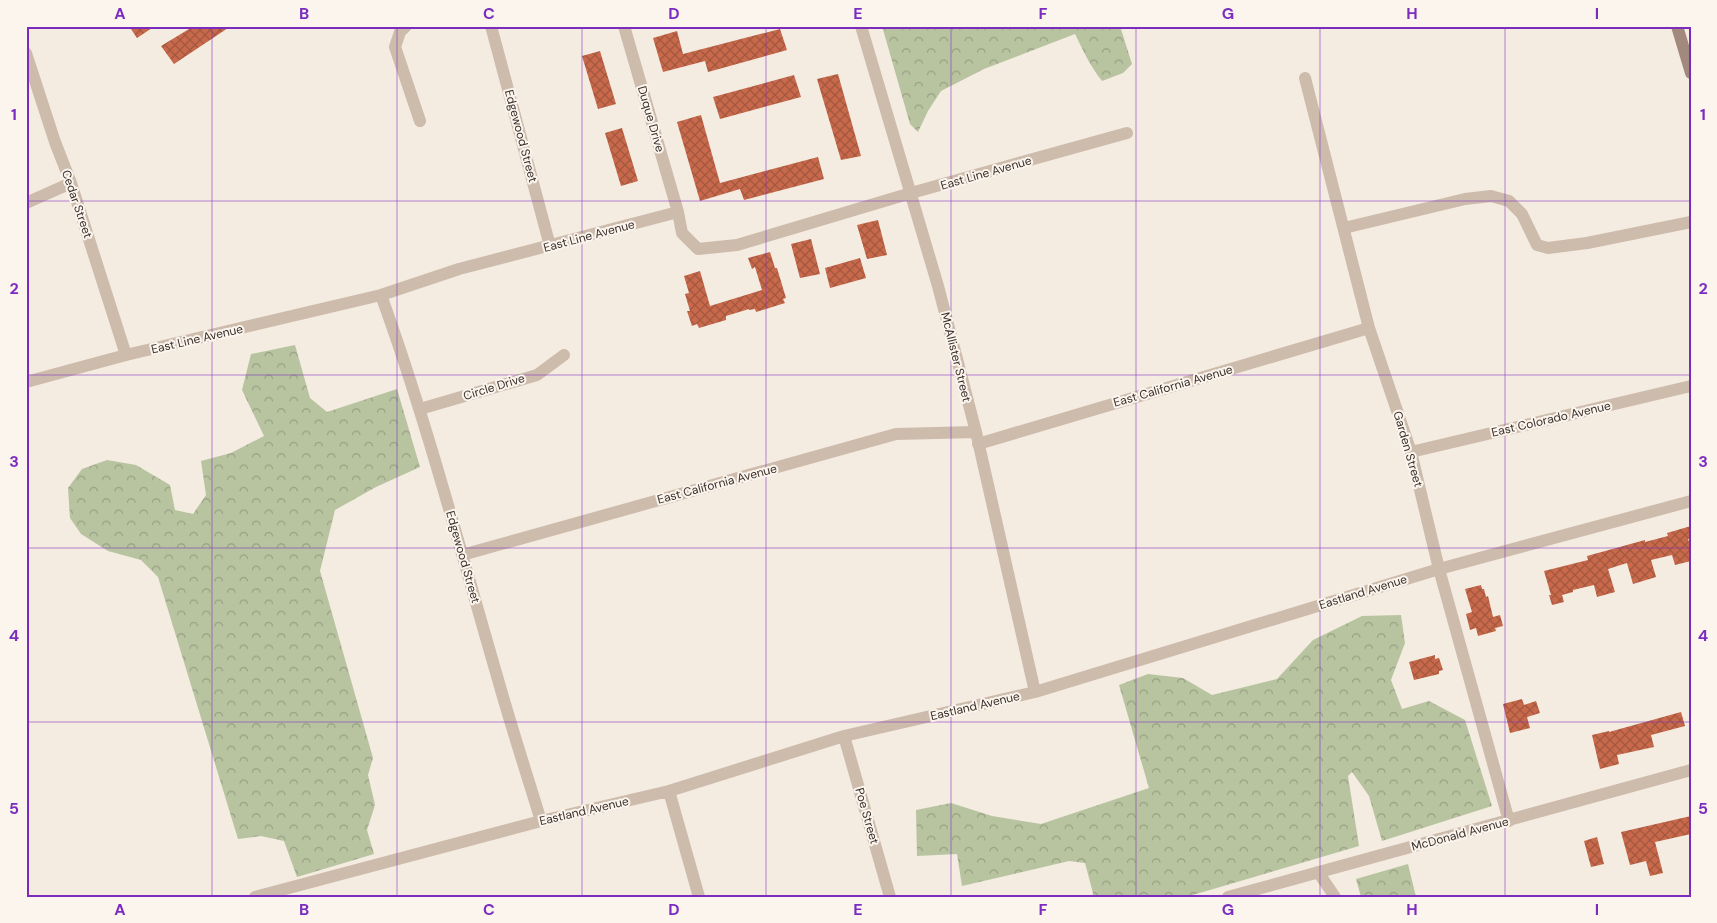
<svg xmlns="http://www.w3.org/2000/svg" width="1717" height="923" viewBox="0 0 1717 923" font-family="'DM Sans',sans-serif">
	<style>
		.forest { fill: url(#forest-crowns) }
		.building { fill: url(#building-cross-hatch) }
		.lines { fill: none; stroke-linecap: round; stroke-linejoin: round }
		.street { stroke: #cdbbac; stroke-width: 12 }
		.secondary { stroke: #a18a7d; stroke-width: 12 }
		.grid { fill: none; stroke: #7b2cbf; stroke-width: 1; stroke-opacity: 0.55 }
		.labels { text-anchor: middle; stroke-width: 4; stroke-linejoin: round; paint-order: stroke }
		.street-label { font-size: 12px; fill: #3b302b; stroke: #fbf5ee }
		.neatline { fill: none; stroke: #7b2cbf; stroke-width: 2 }
		.grid-label { font-size: 16px; text-anchor: middle; font-weight: bold; fill: #7b2cbf }
	</style>
	<defs>
		<pattern id="forest-crowns" width="20" height="18" patternUnits="userSpaceOnUse" patternTransform="scale(1.25)"><rect width="20" height="18" fill="#b8c4a0"/><path d="M2 6a3 3 0 1 1 6 0M12 15a3 3 0 1 1 6 0" fill="none" stroke="#97a083"/></pattern>
		<pattern id="building-cross-hatch" width="8" height="8" patternUnits="userSpaceOnUse" patternTransform="scale(1.25)"><rect width="8" height="8" fill="#c8694b"/><path d="M0 0l8 8M0 8l8-8" fill="none" stroke="#a4573f"/></pattern>
	</defs>
	<rect width="100%" height="100%" fill="#f4ebe1"/>
	<path class="forest" d="M882,26h238l12,38 -9,9 -21,8c-12,-15 -19,-31 -27,-47l-91,35 -43,22 -13,20 -10,21 -8,-8z
		M295,345l15,53 17,14 70,-23 23,78 -44,20 -41,23 -15,61 53,187 -5,17 7,30 -8,25 7,24 -77,23 -13,-36 -23,-5 -23,3 -80,-262 -17,-17 -33,-9 -27,-17 -11,-16 -2,-30 14,-19 25,-9 29,5 34,20 5,25 18,4 13,-19 -5,-34 30,-8 33,-17 -22,-46 9,-36z
		M1401,615l4,28 -14,37 11,29 27,-8 36,19 27,86 -110,35 -13,-45 -17,-24 -4,4 11,70 -173,51h-94l1,-4 -8,-30 -16,-2 -107,25 -5,-32 -40,2 -1,-46 35,-7 41,13 49,8 108,-36 -30,-103 29,-11 35,4 29,17 65,-16 36,-39 49,-24z
		M1408,864l8,33h-55l-5,-18z"/>
	<path class="building" d="M129,26h26l-18,12z
		M194,26h37l-57,38 -13,-18z
		M780,29l7,21 -79,22 -3,-11 -42,11 -10,-34 24,-7 6,23z
		M600,51l16,53 -18,5 -16,-53z
		M838,74l23,82 -20,4 -24,-81z
		M794,75l7,22 -81,22 -7,-22z
		M701,115l19,68 98,-26 6,22 -80,21 -4,-11 -40,12 -23,-79z
		M622,128l16,53 -17,5 -16,-53z
		M878,220l9,35 -20,4 -10,-34z
		M811,239l9,35 -20,4 -9,-34z
		M770,252l5,16h2l9,30 -3,1 2,4 -29,9 -1,-3 -6,1v-1l-23,7v4l-27,8 -2,-4 -5,2 -5,-15h3l-5,-17 4,-1 -5,-17 16,-5 10,35 52,-16 -7,-23 -3,2 -4,-11z
		M860,258l6,20 -36,10 -5,-20z
		M1691,526v12l-3,1 3,9v13l-16,4 -3,-10 -21,5 5,17 -23,7 -6,-21 -19,6 7,23 -18,5 -3,-12 -21,5v2l-11,3 2,7 -12,3 -3,-10h2l-7,-24 44,-11 -1,-4 58,-16v2l23,-6 -1,-3z
		M1481,585l1,4h2l2,8 2,-1 5,21 7,-2 3,11 -8,2 1,3 -18,5 -2,-8 -6,2 -4,-16 6,-2 -7,-23z
		M1435,655v4l4,-1 4,12 -4,1v3l-25,6 -5,-18z
		M1522,699l2,6 12,-4 4,12 -13,4 3,11 -20,5 -7,-29z
		M1681,712l4,14 -34,9 3,12 -37,8 2,9 -19,5 -8,-34 17,-4v1z
		M1691,816v18l-36,8 8,31 -13,3 -4,-15 -16,4 -9,-33z
		M1597,837l7,27 -13,3 -7,-26z"/>
	<g class="lines">
		<path class="street" d="M406,26l-6,6 -5,15 25,74
			M491,26l59,220
			M624,26l54,186 4,21 16,16 39,-4 174,-52 216,-60
			M861,26l77,260 38,146 59,260
			M26,53l29,89 16,41 55,172
			M1305,78l64,250 42,124 28,117 70,252
			M26,203l45,-20
			M1344,228l121,-29 26,-3 18,5 13,13 15,31 11,3 39,-5 104,-21
			M381,295c46,127 80,258 118,388 13,46 28,92 42,138
			M26,382l100,-27 255,-60 78,-26 219,-57
			M420,409l117,-34 27,-20
			M978,444l391,-116
			M1411,452l280,-66
			M462,555l434,-121 80,-2
			M844,736l46,161
			M669,791l30,106
			M1318,872l17,25
			M255,897l286,-76 128,-30 175,-55 191,-44 404,-123 252,-68
			M1228,897l463,-127"/>
		<path class="secondary" d="M1677,26l14,47"/>
	</g>
	<path class="grid" d="M212,26v871M397,26v871M582,26v871M766,26v871M951,26v871M1136,26v871M1320,26v871M1505,26v871M26,201h1665M26,375h1665M26,548h1665M26,722h1665"/>
	<g class="labels">
		<g class="street-label">
			<text transform="translate(651 119) rotate(74)" y="4">Duque Drive</text>
			<text transform="translate(521 136) rotate(75)" y="4">Edgewood Street</text>
			<text transform="translate(986 173) rotate(-16)" y="4">East Line Avenue</text>
			<text transform="translate(77 204) rotate(71)" y="4">Cedar Street</text>
			<text transform="translate(589 236) rotate(-15)" y="4">East Line Avenue</text>
			<text transform="translate(197 339) rotate(-13)" y="4">East Line Avenue</text>
			<text transform="translate(956 357) rotate(76)" y="4">McAllister Street</text>
			<text transform="translate(1173 386) rotate(-16)" y="4">East California Avenue</text>
			<text transform="translate(494 387) rotate(-17)" y="4">Circle Drive</text>
			<text transform="translate(1551 419) rotate(-13)" y="4">East Colorado Avenue</text>
			<text transform="translate(1408 449) rotate(74)" y="4">Garden Street</text>
			<text transform="translate(717 484) rotate(-15)" y="4">East California Avenue</text>
			<text transform="translate(463 557) rotate(74)" y="4">Edgewood Street</text>
			<text transform="translate(1363 592) rotate(-17)" y="4">Eastland Avenue</text>
			<text transform="translate(975 706) rotate(-13)" y="4">Eastland Avenue</text>
			<text transform="translate(584 811) rotate(-13)" y="4">Eastland Avenue</text>
			<text transform="translate(867 816) rotate(74)" y="4">Poe Street</text>
			<text transform="translate(1460 834) rotate(-15)" y="4">McDonald Avenue</text>
		</g>
	</g>
	<rect width="1717" height="923" fill="none" stroke="#fbf5ee" stroke-width="55"/>
	<rect x="28" y="28" width="1662" height="868" class="neatline"/>
	<g class="grid-label">
		<text x="120" y="19">A</text>
		<text x="304" y="19">B</text>
		<text x="489" y="19">C</text>
		<text x="674" y="19">D</text>
		<text x="858" y="19">E</text>
		<text x="1043" y="19">F</text>
		<text x="1228" y="19">G</text>
		<text x="1412" y="19">H</text>
		<text x="1597" y="19">I</text>
		<text x="14" y="120">1</text>
		<text x="1703" y="120">1</text>
		<text x="14" y="294">2</text>
		<text x="1703" y="294">2</text>
		<text x="14" y="467">3</text>
		<text x="1703" y="467">3</text>
		<text x="14" y="641">4</text>
		<text x="1703" y="641">4</text>
		<text x="14" y="814">5</text>
		<text x="1703" y="814">5</text>
		<text x="120" y="915">A</text>
		<text x="304" y="915">B</text>
		<text x="489" y="915">C</text>
		<text x="674" y="915">D</text>
		<text x="858" y="915">E</text>
		<text x="1043" y="915">F</text>
		<text x="1228" y="915">G</text>
		<text x="1412" y="915">H</text>
		<text x="1597" y="915">I</text>
	</g>
</svg>
